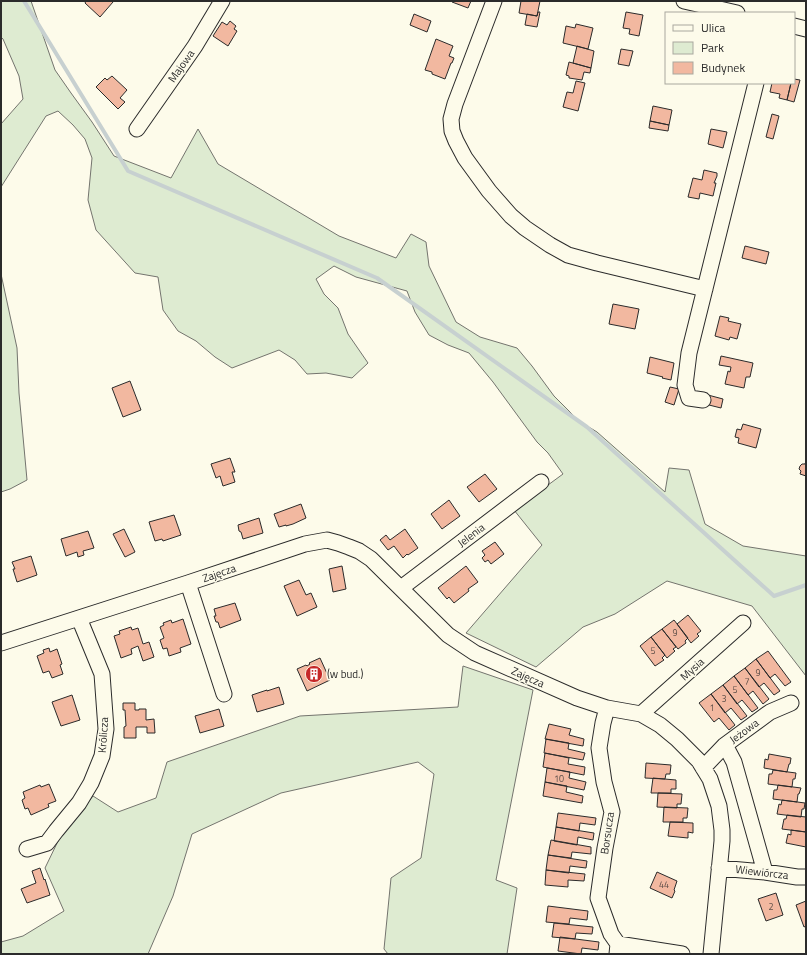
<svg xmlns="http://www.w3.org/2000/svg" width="807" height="955" viewBox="0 0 807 955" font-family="'Titillium Web',sans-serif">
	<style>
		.green { fill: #deebd1; stroke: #74746e }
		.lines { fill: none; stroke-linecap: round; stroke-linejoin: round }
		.stream { stroke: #c7d0d0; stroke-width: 4 }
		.building { fill: #f2b8a0; stroke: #2b2b2b }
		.minor-casing { stroke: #2b2b2b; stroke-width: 17 }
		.minor { stroke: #fdfbea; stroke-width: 15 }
		.labels { text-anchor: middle; stroke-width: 3; stroke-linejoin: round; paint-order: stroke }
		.number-label { font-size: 9px; fill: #5d4e48 }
		.street-label { font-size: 11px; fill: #2b2b2b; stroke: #fdfbea }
		.poi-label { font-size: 11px; fill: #2b2b2b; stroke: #fdfbea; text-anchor: start }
	</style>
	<rect width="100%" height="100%" fill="#fdfbea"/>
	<path class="green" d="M1,1h30l24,69 16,23 21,29 22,34 57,22 27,-49 20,35 121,72 57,22 15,-24 15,8 3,24 27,56 24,15 37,11 15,18 22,30 25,25 18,11 68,60 4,-24 20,2 16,54 38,22 63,10v120l-54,-70 -85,-25 -52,33 -32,13 -47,40 -70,-34 76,-88 -28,-35 49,-36 -15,-21 -11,-11 -44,-60 -24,-29 -21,-8 -19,-10 -14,-23 -8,-21 -51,-14 -22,-11 -18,13 8,15 14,14 10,26 20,29 -16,15 -26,-5 -19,1 -12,-14 -16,-10 -47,18 -17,-11 -19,-16 -18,-10 -15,-21 -5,-33 -23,-4 -39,-43 -8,-30 4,-42 -7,-19 -12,-14 -15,-14 -12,5 -45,71v-63l22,-25 -4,-23 -16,-37 -2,-2z
		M1,274l16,74 2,45 8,87 -17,9 -9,3z
		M463,666l70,24 -37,190 21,8 -10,66h-119l-4,-5 7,-71 30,-20 13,-84 -16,-12 -137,31 -89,41 -19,62 -25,58h-147v-12l22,-6 41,-25 -19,-43 15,-31 33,-41 25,16 38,-14 11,-36 133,-46 158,-9z"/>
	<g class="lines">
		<path class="stream" d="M24,1l104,170 249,107 210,149 187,169 32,-11"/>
	</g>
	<path class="building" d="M86,1h26l1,1 -13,15 -15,-14z
		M452,1h19l-3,7 -16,-6z
		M521,1h19l-3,15 -18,-3z
		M538,12h2l-3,15 -12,-2 2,-11 10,2z
		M626,12l17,3 -4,21 -10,-2 1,-5 -7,-1z
		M414,14l17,7 -4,11 -17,-7z
		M230,21l6,5 -2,3 3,2 -9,15 -15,-10 9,-14 5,3z
		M576,24l17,4 -5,21 -25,-6 3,-17 9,2z
		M436,39l17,7 -4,10 5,2 -2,5h-1l-6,16 -13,-5v-2l-7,-2z
		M577,46l17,5 -3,17 -18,-5z
		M621,49l12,2 -4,15 -11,-2z
		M569,62l22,6 -1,5 -6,-1 -2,8 -13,-2v-2l-3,-1z
		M112,76l15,14 -7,8 5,4 -7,7 -22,-22 9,-9 2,2z
		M794,79l6,1 -6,22 -7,-2 4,-17h3z
		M576,81l9,2 -7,28 -15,-4 4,-15 6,1z
		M772,83h19l-4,17 -8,-2 1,-4 -10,-2z
		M653,106l19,4 -3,15 -19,-4z
		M772,114l7,2 -6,23 -7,-2z
		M650,121l19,4 -1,6 -19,-3z
		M711,129l16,3 -4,16 -15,-4z
		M704,170l13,3v3l-3,7h2l-3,13 -13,-3 -1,6 -11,-2 5,-19 9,2z
		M745,246l24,6 -3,12 -24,-6z
		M613,304l26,5 -4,20 -26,-5z
		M720,316l9,2 -1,3 13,3 -4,15 -7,-2 -1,3 -14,-4z
		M721,356l32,7 -3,14h-4l-2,11 -19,-4 3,-13 2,1 1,-5 -12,-2z
		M650,357l24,6 -3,17 -9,-2 1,-1 -16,-4z
		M130,381l11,29 -18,7 -11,-29z
		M670,387l9,2 -5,16 -9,-3z
		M708,395l15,4 -2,9 -16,-4z
		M743,424l18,5 -5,19 -18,-5 1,-5 -4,-1 2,-8 4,1z
		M230,458l5,14h-3l3,10 -12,4 -3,-10 -4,2 -5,-14z
		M806,461v15l-6,-2 1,-3 -2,-2 1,-3 2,-2h3z
		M485,474l12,15 -18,13 -12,-15z
		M449,500l11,16 -18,13 -11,-15z
		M301,504l5,14 -13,6 -7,2v-1l-7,2 -5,-13z
		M174,515l7,20 -18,6 -1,-2 -7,2 -6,-19z
		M259,518l4,15 -20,6 -2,-7 -2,-1 -1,-6z
		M124,529l11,23 -10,5 -12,-23z
		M405,529l13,19 -10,7 -1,-1 -4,4 -9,-12 -6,4 -8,-10 6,-5 4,5z
		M88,531l6,17 -11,3 1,4 -6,2 -1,-5 -11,4 -5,-17z
		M495,542l9,12 -13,10 -3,-4 -3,2 -3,-4 3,-3 -3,-4z
		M31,556l6,19 -20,7 -4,-13h2l-3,-7z
		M342,566l4,23 -13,3 -4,-23z
		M466,566l12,16 -10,7 1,2 -15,12 -5,-6 -2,2 -9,-11z
		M299,580l7,15 5,-2 6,14 -20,9 -13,-30z
		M235,603l6,17 -21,8 -2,-6h-2l-2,-6h2l-2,-7z
		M688,615l13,16 -4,3 2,2 -8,7 -14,-19z
		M183,619l8,25 -11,4 1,4 -12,4 -2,-8 -4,1 -3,-9 4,-2 -4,-11 4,-2 -1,-2 8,-3 1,3z
		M674,620l14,18 -3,3 1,2 -8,6 -16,-20z
		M131,627l1,3 6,-2 5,16 6,-2 5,15 -11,4 -5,-15 -7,3 1,5 -11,4 -7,-22 6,-2 -1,-3z
		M662,629l14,18 -3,2 2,2 -8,7 -16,-21z
		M651,637l14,18 -3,3 2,2 -9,6 -15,-20z
		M49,648l1,4 7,-3 5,15 -2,1 3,9 -11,4 -3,-7 -6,2 -6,-17 7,-3 -1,-3z
		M768,651l23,31 -6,4 -10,-12 -5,4 -14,-19z
		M320,658l10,22 -23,11 -10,-22 9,-4 1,1 3,-2 -1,-1z
		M756,659l24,32 -6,4 -10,-12 -5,4 -14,-19z
		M745,668l24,31 -6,5 -10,-13 -5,4 -14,-19z
		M734,676l24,32 -6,4 -10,-12 -5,4 -14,-19z
		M723,685l24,31 -6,4 -10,-12 -6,5 -14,-19z
		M279,687l5,17 -27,8 -5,-17 15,-5v1z
		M711,694l24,31 -6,5 -10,-12 -5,4 -15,-19z
		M72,695l8,25 -19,6 -9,-24z
		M123,703h12v7h4v-1h7v11l8,-1 1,14h-8v-6h-11v11h-12v-11l2,-1 -1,-16h-2z
		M219,709l5,17 -24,7 -5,-17z
		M549,724l22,5 -2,6 15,4 -1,7 -38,-7z
		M546,739l23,4 -1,6 17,4 -2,7 -39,-7z
		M545,753l24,5 -1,6 17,3 -1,8 -41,-8z
		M769,754l22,4 -1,6h-1l-2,8 -23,-4 1,-9 3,1z
		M646,763l25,2 -1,9h-4l-1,5 -20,-1z
		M547,768l23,4 -1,6 17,4 -2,8 -39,-8z
		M773,770l23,3 -1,6h-2l-1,8 -24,-3 1,-10h3z
		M653,778l23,2v9h-5v4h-20z
		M545,782l22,4 -1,6 17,4 -1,7 -39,-7z
		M49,784l7,17 -8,3 1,3 -18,8 -3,-7 -3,1 -3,-9 3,-2 -2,-6 17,-7 1,2z
		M778,785l23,3 -2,6h-1l-1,8 -24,-3 1,-9h3z
		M658,793l24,1 -1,10h-4v4l-20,-1z
		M782,800l23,3 -1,6h-2l-1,8 -24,-3 2,-10 2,1z
		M664,807l24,1 -1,10h-4v4h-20z
		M558,813l38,5 -1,7 -15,-2 -1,8 -23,-4z
		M787,815l19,2v15l-24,-3 2,-10h2z
		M670,822l23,1v10l-5,-1v6l-20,-2z
		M556,827l38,6 -1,7 -15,-3 -1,8 -23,-4z
		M791,830l15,2v15l-20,-4 2,-9 3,1z
		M551,840l40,7v7l-19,-2 -1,6 -23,-3z
		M548,855l39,6 -1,7 -16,-2 -1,7 -23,-3z
		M40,868l4,12 1,-1 5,16 -23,8 -6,-14 15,-6 -4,-12z
		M546,870l39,4 -1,7 -16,-1v7l-23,-2z
		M657,872l20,9 -3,9 1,1 -3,7 -22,-10z
		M776,893l7,22 -17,6 -8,-22z
		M806,901v25l-2,1 -8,-22z
		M548,906l40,5 -1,9 -17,-2 -1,6 -23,-2z
		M554,923l39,4 -1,7 -16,-1 -1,6 -23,-2z
		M560,937l39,5 -1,8 -16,-2 -1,6 -23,-3z"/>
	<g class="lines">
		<defs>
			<path id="minor" d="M494,1l-39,103 -4,15 1,12 4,10 9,17 24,33 22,25 14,12 25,17 18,10 29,8 108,26
				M684,1l53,12
				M794,26l12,3
				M137,129l58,-83 27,-45
				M703,400l-14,-2 -4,-13 4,-32 67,-270
				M188,583l36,111
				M401,588l140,-106
				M1,643l187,-60 117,-39 22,-4 11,3 11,4 10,4 12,8 77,76 27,18 102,45 30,10 34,6 19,11 17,14 22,22 11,18 9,27 3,24v11l-11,113
				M607,708l-4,15 -4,25 5,34 8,30 -7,36 -7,50 13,36 7,10 -1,10
				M641,714l102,-91
				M725,745l9,17 31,110
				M703,768l22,-23 45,-33 21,-9
				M27,849l20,-6 9,-12 23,-28 12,-20 11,-27 4,-27 -4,-55 -23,-56
				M719,868l46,4 32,5h9
				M618,944l64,10"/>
		</defs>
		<use href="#minor" class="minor-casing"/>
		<use href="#minor" class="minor"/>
	</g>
	<defs>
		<symbol id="building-disc" viewBox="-11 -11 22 22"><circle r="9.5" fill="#c62828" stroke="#fdfbea"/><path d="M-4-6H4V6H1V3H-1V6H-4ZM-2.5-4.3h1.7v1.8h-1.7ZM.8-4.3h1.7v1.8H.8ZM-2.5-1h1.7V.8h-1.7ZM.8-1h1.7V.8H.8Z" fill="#fff"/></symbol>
	</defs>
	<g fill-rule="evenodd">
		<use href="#building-disc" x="304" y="664" width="20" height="20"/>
	</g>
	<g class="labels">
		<g class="number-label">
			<text x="675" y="636">9</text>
			<text x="653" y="654">5</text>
			<text x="758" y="676">9</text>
			<text x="747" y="685">7</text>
			<text x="735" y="693">5</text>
			<text x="724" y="702">3</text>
			<text x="712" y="711">1</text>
			<text x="559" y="782">10</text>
			<text x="664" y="888">44</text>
			<text x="771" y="910">2</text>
		</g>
		<g class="street-label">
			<text transform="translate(181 66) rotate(-55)" y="4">Majowa</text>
			<text transform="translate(471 535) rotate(-37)" y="4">Jelenia</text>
			<text transform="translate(219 573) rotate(-19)" y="4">Zajęcza</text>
			<text transform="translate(692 669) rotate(-42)" y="4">Mysia</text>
			<text transform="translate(528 677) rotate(24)" y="4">Zajęcza</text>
			<text transform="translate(744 731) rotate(-36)" y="4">Jeżowa</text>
			<text transform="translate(103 735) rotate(-86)" y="4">Królicza</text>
			<text transform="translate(607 833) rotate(-82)" y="4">Borsucza</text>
			<text transform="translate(762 872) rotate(7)" y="4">Wiewiórcza</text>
		</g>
		<g class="poi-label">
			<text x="327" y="678">(w bud.)</text>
		</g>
	</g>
	<rect width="807" height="955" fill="none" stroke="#2b2b2b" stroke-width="4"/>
	<rect x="665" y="12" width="130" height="72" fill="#fdfbea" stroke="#a9a89e"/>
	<rect x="673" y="25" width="20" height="6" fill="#fdfbea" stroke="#a9a89e"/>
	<text x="701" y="32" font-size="12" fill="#2b2b2b">Ulica</text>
	<rect x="673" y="42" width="20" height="12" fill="#deebd1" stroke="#a9a89e"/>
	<text x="701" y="52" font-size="12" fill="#2b2b2b">Park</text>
	<rect x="673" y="62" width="20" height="12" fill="#f2b8a0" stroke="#a9a89e"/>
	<text x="701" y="72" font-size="12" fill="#2b2b2b">Budynek</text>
</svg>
